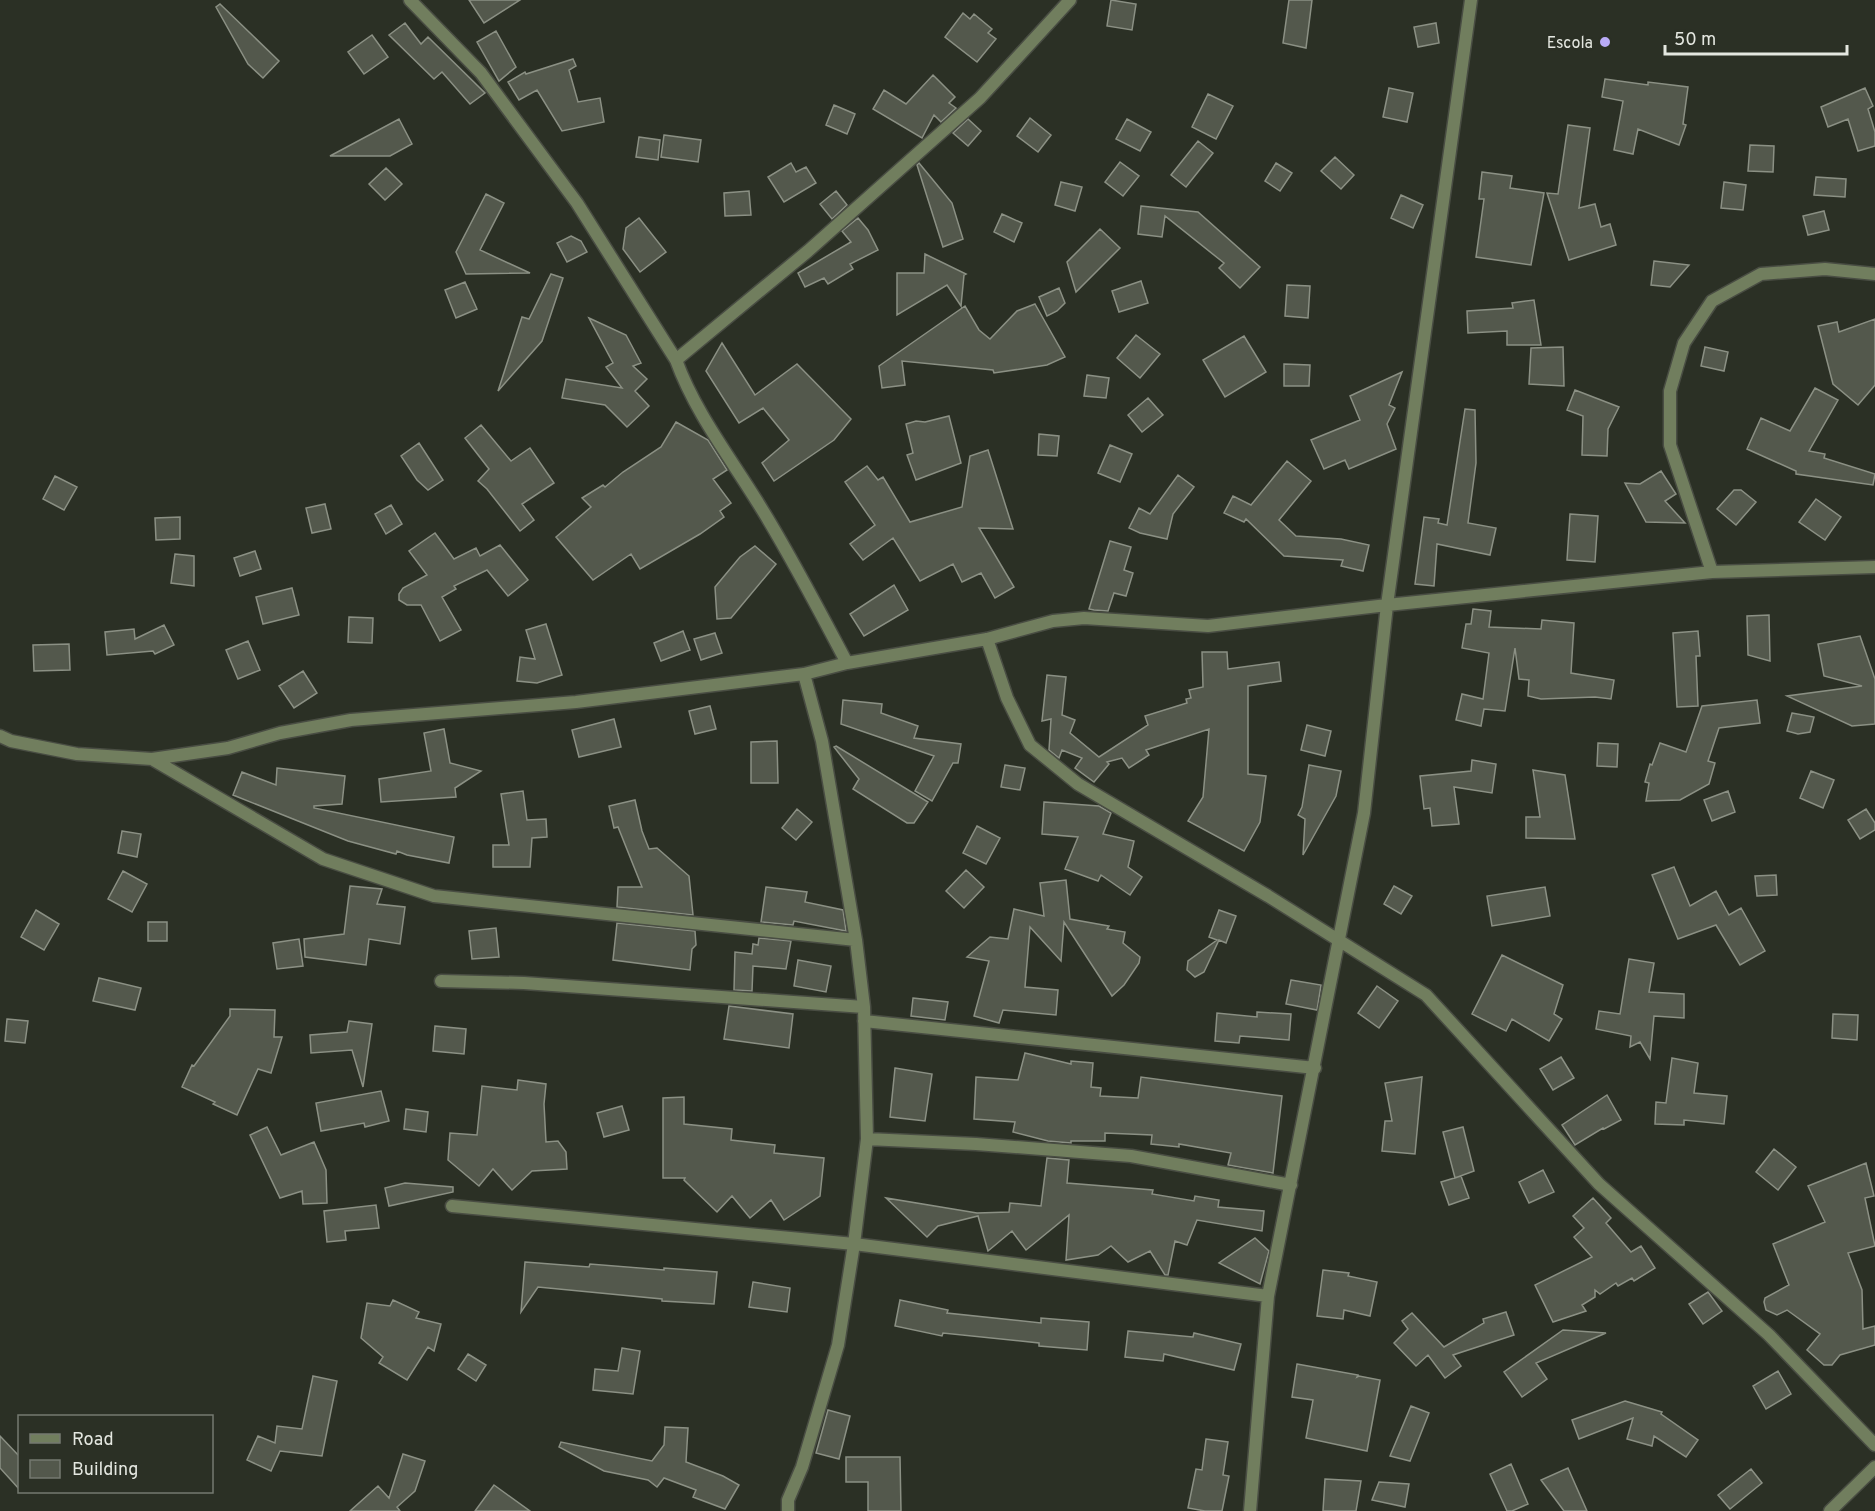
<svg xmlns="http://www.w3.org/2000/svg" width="1875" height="1511" viewBox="0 0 1875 1511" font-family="Overpass,sans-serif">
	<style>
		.building { fill: #53584c; stroke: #8b9084; stroke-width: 1.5 }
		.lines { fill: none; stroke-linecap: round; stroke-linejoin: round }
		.street-casing { stroke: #494d43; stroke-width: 15 }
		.street { stroke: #717e5e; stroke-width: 12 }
		.poi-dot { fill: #b9abf7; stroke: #2b3025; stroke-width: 2 }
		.labels { text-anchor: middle; stroke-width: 4.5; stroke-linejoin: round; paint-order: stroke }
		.poi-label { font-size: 16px; fill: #e4e7e0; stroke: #2b3025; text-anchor: end }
	</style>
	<rect width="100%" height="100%" fill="#2b3025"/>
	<path class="building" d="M469,0h51l-36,23z
		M1111,0l25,4 -4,26 -25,-4z
		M1289,0h23l-6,48 -23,-5z
		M220,4l59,57 -16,17 -15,-14 -32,-57z
		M963,13l7,6 4,-5 18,15 -4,4 8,6 -19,23 -32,-25z
		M405,23l16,21 7,-7 57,56 -15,11 -28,-32 -8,7 -45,-44z
		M1436,23l3,20 -21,4 -4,-20z
		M496,31l20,36 -17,14 -22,-39z
		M372,35l16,22 -24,17 -16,-22z
		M573,59l3,7 -7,4 9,32 22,-4 4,24 -42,9 -25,-41 -18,10 -11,-18 17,-10 1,2z
		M933,75l22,22 -6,6 7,5 -15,14 -7,-7 -12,23 -49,-29 11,-19 22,14z
		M1605,79l43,6v-3l40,5 -5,37 3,1 -7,20 -41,-16 -5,25 -19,-4 9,-49 -21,-4z
		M1389,88l24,5 -6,29 -24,-5z
		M1865,88l8,18 -5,3 7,23v14l-17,5 -10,-32 -20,8 -7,-20z
		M1208,94l25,12 -17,33 -24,-12z
		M834,105l21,9 -8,20 -21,-9z
		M1030,118l21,17 -13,17 -21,-16z
		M399,119l13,25 -22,12h-60z
		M968,119l13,12 -13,15 -15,-13z
		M1127,119l24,13 -11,19 -24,-12z
		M1568,125l22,3 -11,80 16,-4 6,23 9,-3 6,21 -47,15 -22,-67 11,1z
		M664,135l37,5 -3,22 -37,-5z
		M639,137l21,3 -2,20 -22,-3z
		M1198,141l15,12 -27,34 -15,-12z
		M1750,145l24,1 -1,26 -25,-1z
		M1335,157l19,18 -13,14 -20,-18z
		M1120,162l19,14 -16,20 -18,-14z
		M791,163l5,9 10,-5 10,16 -32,19 -16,-25z
		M919,163l33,40 11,36 -20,8 -26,-82z
		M1276,163l16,10 -12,18 -15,-10z
		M386,168l16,16 -17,16 -16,-16z
		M1482,172l30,4 -2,12 34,5 -13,72 -55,-8 8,-58h-5z
		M1816,177l30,2 -1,18 -31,-2z
		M1061,182l21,5 -7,24 -20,-6z
		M1724,182l22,3 -3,25 -22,-2z
		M749,191l2,24 -26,1 -1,-23z
		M836,191l11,14 -15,14 -12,-15z
		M486,194l18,9 -24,47 50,23 -64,1 -10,-22z
		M1401,195l22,10 -10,23 -22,-10z
		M1141,206l57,6 62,55 -20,21 -21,-20 5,-5 -59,-47 -3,21 -24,-3z
		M1824,211l5,19 -21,5 -5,-19z
		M1002,214l20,9 -8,19 -20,-10z
		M639,218l27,34 -26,20 -17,-23 3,-21z
		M858,218l10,12 10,20 -28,14 3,5 -25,15 -4,-6 -19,9 -7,-14 53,-31 -9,-11z
		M1100,229l20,19 -44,44 -9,-30z
		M571,236l10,5 6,11 -20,10 -10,-19z
		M925,254l41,20 -2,1 -3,31 -14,-21 -50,30v-42h27z
		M1654,261l35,4 -19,22 -19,-2z
		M551,274l12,4 -21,63 -44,50 24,-74 7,2z
		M1141,281l7,22 -29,9 -7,-21z
		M465,282l12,27 -21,9 -11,-28z
		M1287,285l23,1 -2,32 -23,-2z
		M1059,288l6,15 -8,8 -10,5 -8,-19z
		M1534,300l7,45h-34v-14l-39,2 -1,-22 46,-3 -1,-5z
		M1035,304l30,53 -18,8 -53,8 -1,-3 -91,-9 3,24 -23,3 -3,-22 86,-60 14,24 11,9 27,-28z
		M589,318l37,17 15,28 -8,3 14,13 -12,12 14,15 -22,21 -22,-22 -43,-7 4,-19 56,9 -16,-21 7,-4z
		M1875,319v66l-17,20 -25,-21 -15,-58 19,-4 2,10z
		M1136,335l24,19 -20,24 -23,-20z
		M1244,336l22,36 -41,25 -22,-37z
		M722,343l33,52 42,-31 54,55 -17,21 -60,41 -12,-18 27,-23 -26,-32 -24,15 -33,-52z
		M1563,347l1,39 -35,-2 2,-36z
		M1705,347l23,5 -4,19 -23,-5z
		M1284,364l26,1 -1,21h-25z
		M1402,372l-13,33 6,3 -8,16 9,25 -47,20 -4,-9 -21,9 -13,-29 49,-20 -10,-24z
		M1087,375l22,3 -3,20 -22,-2z
		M1815,388l23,12 -29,51 16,3 -1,4 51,16 -2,11 -77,-11v-3l-49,-22 14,-31 29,13z
		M1575,390l44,17 -11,22 -1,27 -25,-1 1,-39 -16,-6z
		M1148,398l15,17 -21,17 -14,-17z
		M1465,409l10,1 1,53 -8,60 28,5 -6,27 -53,-11 -3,42 -19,-2 9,-67 15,2 -1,4 9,2z
		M949,416l12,47 -45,17 -9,-25 6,-2 -7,-29 10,-3 9,1z
		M676,422l32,18 19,30 -14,9 18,24 -11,8 4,6 -24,17 -60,35 -9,-15 -38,26 -37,-43 35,-30 -9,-9 21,-13 2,2 18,-15 38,-25z
		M481,425l30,36 19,-13 24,35 -32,21 12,16 -14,11 -33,-42 -9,-8 11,-12 -24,-31z
		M1039,434l20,2 -2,20 -19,-1z
		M419,443l24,37 -15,10 -11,-10 -16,-24z
		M1110,445l22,9 -12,28 -22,-9z
		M988,450l25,79 -34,-1 35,59 -19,11 -14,-25 -19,9 -9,-18 -33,17 -27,-43 -30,22 -13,-16 25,-19 -30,-43 22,-16 11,14 5,-3 27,45 52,-15 8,-51z
		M1287,461l24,20 -32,39 17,16 45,3 28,6 -6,26 -22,-5 2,-6 -59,-4 -38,-37 -2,3 -20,-9 9,-17 18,9z
		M1661,471l15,23 -11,7 20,22 -39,-1 -21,-39 15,1z
		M1178,475l16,12 -21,27 -6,25 -27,-6 -11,-5 10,-20 11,6z
		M55,476l22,11 -13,23 -21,-11z
		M1734,490h7l15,12 -20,23 -19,-16z
		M1816,499l25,18 -16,23 -26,-18z
		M325,504l6,25 -19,4 -6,-25z
		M391,505l11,19 -16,10 -11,-20z
		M1570,514l28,2 -3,46 -28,-2z
		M180,517v22l-24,1 -1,-22z
		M435,533l19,26 22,-11 4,8 20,-11 28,35 -20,16 -21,-26 -33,16 2,3 -14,8 19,33 -21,11 -19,-36h-14l-8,-5v-6l4,-6 24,-13 -18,-24z
		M1110,541l21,6 -7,23 9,3 -7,23 -12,-3 -6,18 -14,-1 -5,-1z
		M755,546l21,18 -45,54 -14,1 -2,-32 25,-30z
		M255,551l6,18 -21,7 -6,-18z
		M175,554l19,2v30l-23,-3z
		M894,585l14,25 -44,26 -14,-22z
		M292,588l7,27 -36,9 -7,-27z
		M1473,609l18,2 -2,16 52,2 1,-9 32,3 -3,50 43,7 -3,19 -16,-2 -54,2 -13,-3 1,-16 -10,-1 -4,-31 -10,63 -21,-2 -3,17 -25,-6 6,-26 21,5 6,-46 -27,-5 4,-24h5z
		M1769,615l1,46 -22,-6 -1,-39z
		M349,617l24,1 -1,25 -24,-1z
		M546,624l16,51 -25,8 -20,-2 3,-24 15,2 -9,-29z
		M164,625l10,20 -19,9 -2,-3 -46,4 -2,-23 29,-3 1,10z
		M683,631l7,19 -29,11 -7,-18z
		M1698,631l2,25h-4l2,50 -21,1 -4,-74z
		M715,633l7,20 -21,7 -7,-21z
		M1860,636l15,43v45l-23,2 -65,-30 75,-10 -38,-10 -6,-32z
		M248,641l12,29 -22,9 -12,-29z
		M69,644l1,26 -36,1 -1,-26z
		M1202,652h25l1,17 51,-7 2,19 -33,5v88l18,2 -6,46 -16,29 -56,-30 15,-24 6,-68 -63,21 3,5 -20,13 -7,-10 -15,4 2,2 -15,18 -19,-14 7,-10 -20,-8 -3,8 -10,-8 2,-31 -9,2 5,-46 19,2 -4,38 13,5 -5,13 29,24 49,-32 -3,-9 42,-13 -1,-4 5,-1 -2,-8 14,-3z
		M303,671l14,22 -23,15 -15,-22z
		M843,700l39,4 -1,9 37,13 -4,12 47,6 -3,19h-5l-21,38 -17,-10 19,-35 -93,-32z
		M1757,700l3,23 -41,5 -11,33 7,2 -6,21 -29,16 -34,1 3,-18 -4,-1 5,-18 2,1 8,-22 26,9 16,-46z
		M710,706l6,23 -21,5 -6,-23z
		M1792,713l22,4 -4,15 -12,2 -11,-3z
		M614,719l7,28 -42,10 -7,-27z
		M1307,725l24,6 -6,25 -24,-6z
		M444,729l6,34 31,8 -26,17 1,9 -75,5 -2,-23 52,-8 -7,-38z
		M777,741l1,42h-27v-41z
		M1598,743l20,1 -1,23 -20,-1z
		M836,746l92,56 -14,21h-7l-54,-34 6,-10 -25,-32z
		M1472,760l24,4 -4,29 -38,-6 5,37 -27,2 -2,-18 -6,1 -4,-33 51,-5z
		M1005,765l20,3 -5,22 -19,-3z
		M1309,765l32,6 -5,25 -33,59 2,-36 -7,-4 4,-8z
		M277,768l68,8 -3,28 -28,2v2l140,29 -5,26 -42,-8 -10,-4 -1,3 -48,-13 -115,-46 9,-23 34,13z
		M1533,770l32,5 10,64 -49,-1v-21h14z
		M1811,771l23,9 -11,28 -23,-10z
		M523,791l4,29 19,-1 1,18 -15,1 -2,29h-37v-22h16l-8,-51z
		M1728,791l7,21 -23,9 -8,-21z
		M635,800l7,31 7,18 8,-1 32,28 4,39 -76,-8 1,-20h24l-24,-60 -4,1 -5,-22z
		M1044,802l55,4 12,7 -8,21 31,7 -6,26 14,10 -12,18 -29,-20 -3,6 -33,-12 13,-32 -36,-3z
		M797,809l15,13 -16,18 -14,-12z
		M1866,809l9,14v7l-15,9 -12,-19z
		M977,826l23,12 -14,26 -23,-11z
		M122,831l19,3 -4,23 -19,-4z
		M1674,867l16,39 26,-15 13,24 12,-7 24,43 -25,14 -24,-40 -38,14 -26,-64z
		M966,870l18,17 -20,21 -18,-17z
		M123,871l24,13 -15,28 -24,-13z
		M1776,875l1,20 -20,1 -2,-20z
		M1066,880l4,39 39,7 -2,3 18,3 -2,11 17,14 -1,6 -15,22 -12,11 -48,-74 -3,39 -31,-34 -5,60 33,3 -2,25 -53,-5 -4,13 -25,-7 15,-55 -22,-4 23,-20 18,2 6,-30 30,7 -4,-33z
		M350,886l32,3 -5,15 28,3 -5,37 -31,-5 -3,26 -61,-8 -1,-18 40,-5z
		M1394,886l18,10 -11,18 -17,-10z
		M766,887l41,5 -2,10 38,8 3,21 -52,-10 -1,4 -32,-3z
		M1545,887l5,29 -58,10 -5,-30z
		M36,910l23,14 -15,26 -23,-13z
		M1219,910l17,6 -10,27 -7,-3 -15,32 -9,5 -8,-7 1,-9 29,-21 -8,-3z
		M148,922h19v19h-19z
		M617,923l78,8 1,14 -4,4 -2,21 -77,-10z
		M496,928l3,29 -27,2 -3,-28z
		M759,938l32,3 -5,28 -33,-3 -1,25 -18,-1 1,-38 17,2 1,-10 5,1z
		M299,939l4,27 -26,3 -4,-26z
		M1502,955l61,30 -9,29 8,5 -13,22 -37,-22 -6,12 -34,-17z
		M1629,959l25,4 -5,29 35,2v24l-30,-2 -4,43 -10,-17 -10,5 1,-11 -35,-7 3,-18 21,3z
		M798,960l33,6 -5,26 -32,-6z
		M99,978l42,10 -6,22 -42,-9z
		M1291,980l30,5 -4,25 -31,-6z
		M1377,986l21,15 -19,27 -21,-15z
		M913,998l35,4 -3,18 -34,-4z
		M729,1006l64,8 -4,34 -65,-9z
		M230,1009l45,1 -1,27h8l-11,36 -13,-4 -21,46 -24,-11 2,-2 -33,-15 10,-22 2,1 36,-50z
		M1257,1012l34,2 -2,26 -49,-4 -1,7 -24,-2 2,-28 40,4z
		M1833,1014l25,1 -1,25 -25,-2z
		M7,1019l21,2 -3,22 -20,-2z
		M349,1021l23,3 -9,63 -11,-37 -41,3 -1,-18 37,-3z
		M435,1026l31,3 -2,25 -31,-3z
		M1025,1053l46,11v-3l22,2 -2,24 10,1 -1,8 38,2 3,-21 141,19 -9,77 -45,-8 3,-12 -52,-9v3l-28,-3 1,-9 -47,-2v8h-34v2l-23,-2 -35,-9 2,-10 -41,-3 2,-42 42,3z
		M1561,1057l13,21 -21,12 -13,-21z
		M1672,1058l26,5 -4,30 33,3 -3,28 -40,-4v5l-29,-1 1,-22 10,1z
		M895,1068l37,6 -7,47 -35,-4z
		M1422,1077l-7,77 -33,-3 3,-30h7l-7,-38z
		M518,1080l28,4 -2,20 2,38 12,-1 8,11 1,17 -35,2 -20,19 -19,-21 -14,17 -31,-26 2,-27 27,2 5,-49 35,4z
		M381,1091l8,30 -24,6 -1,-4 -43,8 -5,-28z
		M1607,1095l14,25 -17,9 -1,-1 -28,17 -13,-20z
		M684,1097v27l48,5 -1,11 44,5 -1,8 50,5 -4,38 -36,24 -13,-20 -21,18 -18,-22 -15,16 -33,-32 1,-2h-22v-80z
		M622,1106l7,24 -25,7 -7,-24z
		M406,1109l22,3 -2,20 -22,-3z
		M267,1127l14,28 33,-13 12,28 1,33 -24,1 -1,-13 -22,7 -30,-63z
		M1463,1127l11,44 -19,7 -12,-46z
		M1774,1149l22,18 -18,23 -22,-18z
		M1047,1158l22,2 -2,23 86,7 -1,4 42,7 1,-5 24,4 -1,7 46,4 -2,20 -65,-11 -10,25 -12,-4 -7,34h-3l-15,-24 -22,11 -17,-16 -13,9 -32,5 3,-45 -43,35 -14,-19 -24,20 -10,-35 -40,10 -11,11 -41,-39 91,15 32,-1 1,-9 31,3z
		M1866,1163l8,33 -9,2 10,48 -27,7 14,37 1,39 12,-3v19l-35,10 -8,10h-8l-17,-15 13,-16 -33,-24 -10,5 -11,-5 -2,-8 1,-4 24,-13 -16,-41 52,-22 -17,-36z
		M1543,1170l11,22 -25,11 -10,-21z
		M1461,1176l8,22 -20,7 -8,-23z
		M405,1183l48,4v5l-64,14 -4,-18z
		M1593,1198l18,20 -5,5 25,29 10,-6 14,22 -21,13 -2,-3 -14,8 -2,-3 -16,11 -5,-4v7l-13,8 4,6 -33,11 -18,-37 57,-28 -18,-20 10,-9 -11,-12z
		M376,1205l3,23 -34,3 1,9 -19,2 -3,-31z
		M1255,1238l14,13 -9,33 -41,-21z
		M525,1262l64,5 1,-3 74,6v-2l53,4 -3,32 -52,-3v-2l-124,-12 -17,25z
		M1323,1270l26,3 -1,3 29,6 -7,34 -26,-6 -1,9 -26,-3z
		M753,1282l37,6 -3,24 -38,-5z
		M1708,1292l14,19 -19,13 -14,-20z
		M393,1300l26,12 -3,6 25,6 -7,27 -6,-4 -21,33 -28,-17 4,-6 -22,-19 6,-35 23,3z
		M900,1300l48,10 -1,3 94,10v-5l48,4 -2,28 -48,-4v-3l-96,-10 -1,3 -47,-10z
		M1506,1312l8,23 -61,20 8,11 -16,12 -17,-23 -12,11 -22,-23 14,-14 -6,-8 10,-8 32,34 40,-24 -1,-4z
		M1563,1330l43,3 -70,30 11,16 -25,18 -18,-25z
		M1128,1331l65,6 1,-4 47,11 -7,26 -70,-16 -1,7 -38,-4z
		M622,1348l18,3 -7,43 -40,-4 2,-21 23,2z
		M468,1354l18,11 -10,16 -18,-12z
		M1297,1364l61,11 -1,2 2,-1 21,4 -13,71 -61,-13 7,-38 -21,-3z
		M1778,1371l13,23 -25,15 -13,-23z
		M313,1376l24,5 -15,75 -42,-5 -9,20 -24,-11 11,-24 17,7 2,-17 25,3z
		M1625,1401l37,11 -1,2 37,26 -12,17 -32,-21 -2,10 -25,-7 6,-21 -54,21 -7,-19z
		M1411,1406l18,7 -19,48 -20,-5z
		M828,1410l22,6 -11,43 -23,-6z
		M665,1427l23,1 -2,34 37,14 16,9 -14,24 -32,-12 3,-7 -32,-12 -7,9 -9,-7 -44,-9 -45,-24 2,-5 91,19 12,-16z
		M0,1436l20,21v33l-20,-22z
		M1206,1439l22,3 -5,33 6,1 -7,35h-17l-17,-3 8,-39 6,1z
		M403,1454l22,7 -10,30 -18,16 3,4h-50l28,-25 11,12z
		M846,1457h54l1,54h-33v-29h-22z
		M1511,1464l17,40 -16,7h-5l-17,-37z
		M1568,1468l19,43h-23l-23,-31z
		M1751,1469l11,14 -32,26 -12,-14z
		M1325,1479l36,2 -5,30h-33z
		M1379,1482l30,2 -4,23 -33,-7z
		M494,1485l36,26h-55z"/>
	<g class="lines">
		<defs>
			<path id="street" d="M410,0l71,73 96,130 99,157c20,55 57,101 87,151 30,49 57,101 84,152
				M676,360l132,-109 172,-153 90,-98
				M1712,572l-42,-127v-54l14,-48 28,-42 49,-27 64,-5 50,5
				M987,639l20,59 23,47 48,39 190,112 158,99 173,189 170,151 106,110
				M0,736l11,5 66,13 75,5 76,-11 52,-15 71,-13 225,-18 228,-28 43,-11 140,-24 66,-18 31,-3 124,8 179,-21 325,-33 163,-5
				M152,759l171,100 111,37 422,44
				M441,981l83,2 340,24
				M864,1021l451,47
				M867,1139l109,5 155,12 160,29
				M452,1206l402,38 414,52
				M788,1511v-11l14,-33 36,-122 16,-101 13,-105 -3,-132 -8,-67 -34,-199 -18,-67
				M1250,1511l18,-215 96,-483 23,-208 84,-605
				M1830,1511l45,-44"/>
		</defs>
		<use href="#street" class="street-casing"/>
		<use href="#street" class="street"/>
	</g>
	<circle class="poi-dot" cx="1605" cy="42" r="6"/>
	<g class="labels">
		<g class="poi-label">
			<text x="1593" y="48">Escola</text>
		</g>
	</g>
	<rect x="18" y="1415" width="195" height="78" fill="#2b3025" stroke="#757970" stroke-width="1.5"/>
	<rect x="30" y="1434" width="30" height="9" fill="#717e5e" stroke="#757970" stroke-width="1.5"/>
	<text x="72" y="1445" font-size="18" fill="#e4e7e0">Road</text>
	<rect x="30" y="1460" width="30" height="18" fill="#53584c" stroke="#757970" stroke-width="1.5"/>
	<text x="72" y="1475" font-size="18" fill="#e4e7e0">Building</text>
	<path d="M1665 45v9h182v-9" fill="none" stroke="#e4e7e0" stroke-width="3"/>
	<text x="1674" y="45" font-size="18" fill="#e4e7e0" stroke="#2b3025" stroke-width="4.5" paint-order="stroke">50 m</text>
</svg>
